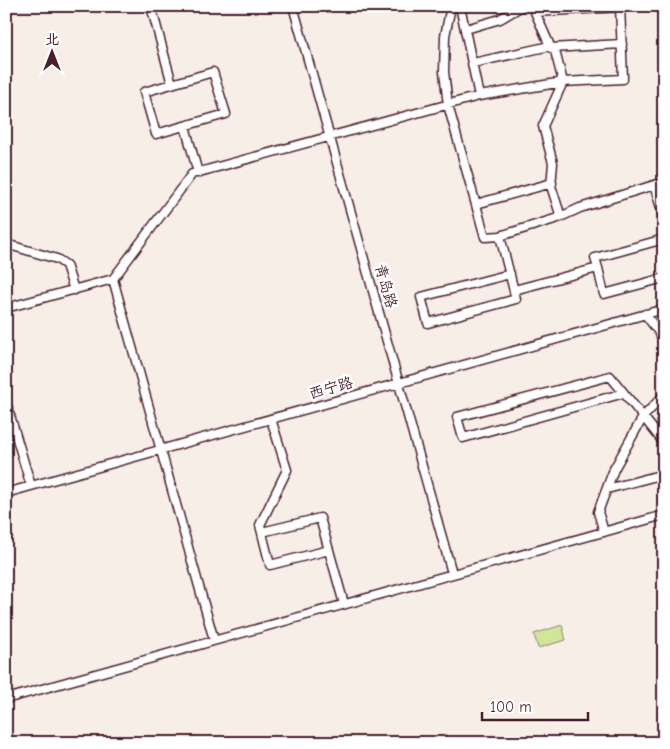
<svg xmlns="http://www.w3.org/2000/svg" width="670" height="749" viewBox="0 0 670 749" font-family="'Comic Neue','LXGW WenKai TC',sans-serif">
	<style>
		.green { fill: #d2e69a; stroke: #8e8262 }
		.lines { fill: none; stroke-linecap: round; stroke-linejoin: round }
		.minor-casing { stroke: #4a1f2b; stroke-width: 11 }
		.minor { stroke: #fff; stroke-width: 8 }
		.labels { text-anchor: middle; stroke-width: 5; stroke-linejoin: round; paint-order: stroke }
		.street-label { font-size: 15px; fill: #4a1f2b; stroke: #fff }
	</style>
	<rect width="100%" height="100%" fill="#f8eee8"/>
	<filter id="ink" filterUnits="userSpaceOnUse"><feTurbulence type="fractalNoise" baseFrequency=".02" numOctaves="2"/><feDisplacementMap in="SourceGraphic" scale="10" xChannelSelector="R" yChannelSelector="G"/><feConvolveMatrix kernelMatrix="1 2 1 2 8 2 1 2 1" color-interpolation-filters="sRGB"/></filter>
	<g filter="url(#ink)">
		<path class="green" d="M562,625l4,15 -28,8 -4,-14z"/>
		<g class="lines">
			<defs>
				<path id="minor" d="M151,6l21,78
					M293,6l159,567
					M451,6l-6,30 -1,36 4,33 37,132 15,-1 58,-18 22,-10 84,-26
					M460,6l19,90
					M534,6l1,6 15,34 5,5 8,31 -20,44 10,37 -2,23 10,31
					M662,6l2,35
					M535,12l85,-5
					M466,29l34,-10 22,-13
					M551,48l71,-4
					M473,63l77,-17
					M213,72l13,42 -70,20 -12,-42z
					M185,126l13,47
					M654,185l10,33
					M476,204l76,-21
					M500,236l16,63 -88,24 -7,-26 89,-23
					M6,244l51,15 9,6 8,25
					M598,268l-3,-10 69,-19
					M113,279l101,361
					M514,290l84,-22 6,26 60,-16
					M6,308l107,-29 79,-105 287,-78 84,-14 60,-3 -3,-73
					M645,314l19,25
					M624,393l-161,45 -6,-21 153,-41c18,22 36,44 54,67
					M6,402l25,84
					M271,419l16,51 -27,55 10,40 59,-15
					M607,489l57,-15
					M6,493l658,-184
					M262,532l58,-14 24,86
					M604,532l-6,-20 16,-43 29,-52 21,-22
					M6,699l658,-184"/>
			</defs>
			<use href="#minor" class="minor-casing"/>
			<use href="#minor" class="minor"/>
		</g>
	</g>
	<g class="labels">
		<g class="street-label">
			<text transform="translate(386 286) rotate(74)" y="5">青岛路</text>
			<text transform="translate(331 388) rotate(-16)" y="5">西宁路</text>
		</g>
	</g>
	<rect width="670" height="749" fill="none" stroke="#fff" stroke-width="25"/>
	<rect x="12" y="12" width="645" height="724" fill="none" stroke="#4a1f2b" stroke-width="2" filter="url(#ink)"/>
	<g transform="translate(52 52)" stroke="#ffffff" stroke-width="4" paint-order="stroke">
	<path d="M0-4L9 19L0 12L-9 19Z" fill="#4a1f2b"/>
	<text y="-8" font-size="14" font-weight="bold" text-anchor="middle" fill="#4a1f2b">北</text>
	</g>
	<path d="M482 712v8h106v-8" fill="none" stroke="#4a1f2b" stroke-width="2.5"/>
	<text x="490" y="712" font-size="15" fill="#4a1f2b" stroke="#ffffff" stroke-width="4" paint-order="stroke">100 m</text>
</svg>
